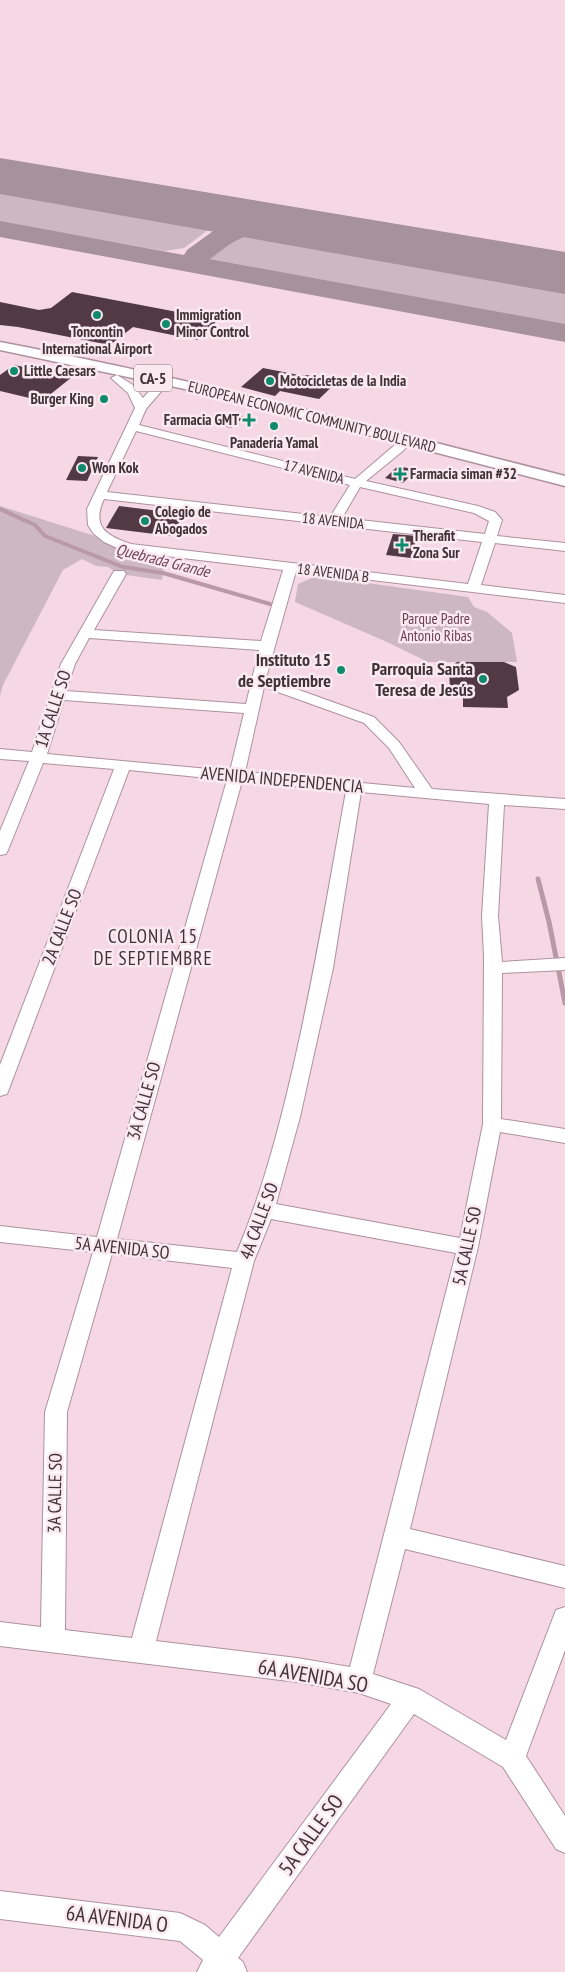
<svg xmlns="http://www.w3.org/2000/svg" width="565" height="1972" viewBox="0 0 565 1972" font-family="'PT Sans Narrow',sans-serif">
	<style>
		.green { fill: #cdb7c0 }
		.lines { fill: none; stroke-linecap: round; stroke-linejoin: round }
		.stream-far1 { stroke: #b999a7; stroke-width: 4 }
		.stream { stroke: #b999a7; stroke-width: 5 }
		.taxiway { fill: #a7919a; fill-rule: evenodd }
		.runway { fill: #a7919a; fill-rule: evenodd }
		.building { fill: #523a44 }
		.minor-casing { stroke: #ad919d; stroke-width: 2 }
		.major-casing { stroke: #ad919d; stroke-width: 3 }
		.minor { fill: #fff; fill-rule: evenodd }
		.major { fill: #fff; fill-rule: evenodd }
		.poi-dot { fill: #108a6d; stroke: #fbe9f0; stroke-width: 2 }
		.labels { text-anchor: middle; stroke-width: 5; stroke-linejoin: round; paint-order: stroke }
		.far-poi-label { font-size: 15px; font-weight: bold; fill: #3f3338; stroke: #fbe9f0; text-anchor: start }
		.far-street-label { font-size: 15px; fill: #3f3338; stroke: #fbe9f0 }
		.far-park-label { font-size: 15px; fill: #6a3c52; stroke: #fbe9f0 }
		.shield { fill: #fbe9f0; stroke: #776a6f; stroke-width: 1 }
		.shield-label { font-size: 16px; font-weight: bold; fill: #3f3338 }
		.far-water-label { font-size: 16px; font-style: italic; fill: #6f4057; stroke: #fbe9f0 }
		.poi-label { font-size: 18px; font-weight: bold; fill: #3f3338; stroke: #fbe9f0; text-anchor: end }
		.street-label { font-size: 18px; fill: #3f3338; stroke: #fbe9f0 }
		.neighbourhood-label { font-size: 19px; letter-spacing: 1px; fill: #3f3338; stroke: #fbe9f0 }
		.near-street-label { font-size: 21px; fill: #3f3338; stroke: #fbe9f0 }
	</style>
	<rect width="100%" height="100%" fill="#f6d8e4"/>
	<path class="green" d="M0,189l202,35 6,6 -24,18 -19,3 -165,-29z
		M244,233l16,1 305,53v38l-354,-66 1,-4 3,-4h-3l20,-15z
		M0,506l95,30 27,13 43,8 -3,23 -43,-6 -11,-7 -12,-1 -14,-7 -19,11 -60,115 -3,11z
		M314,577h10l144,20 6,10 13,5 25,21 5,29h-89l-41,-20 -92,-40 3,-18z"/>
	<g class="lines">
		<path class="stream-far1" d="M0,509l35,16 10,11 78,31 40,6 107,31"/>
		<path class="stream" d="M538,879l11,43 16,81"/>
		<path class="taxiway" d="M195,201c17,4 34,6 44,21 19,-5 41,-7 60,-3l4,6 -4,6c-15,4 -32,1 -48,4 -15,3 -29,15 -41,24l355,65v18l-565,-105v-16l184,34 3,-5 29,-21c-5,-11 -20,-12 -30,-14l-4,-6 4,-6z"/>
		<path class="runway" d="M0,158l565,94v42l-565,-100z"/>
	</g>
	<path class="building" d="M72,292l95,18 51,10 -21,20 -64,-13 -23,18 -92,-18 -18,-2v-23l39,8 12,-2z
		M14,365l58,12 -30,24 -42,-10v-16z
		M263,368l41,8 2,-1 32,6 -19,18 -39,-8 -5,5 -34,-9z
		M227,413l17,4 -13,11 -17,-4z
		M78,456l20,1 -11,24 -21,-1z
		M398,466l18,4 -13,13 -18,-5z
		M119,506l65,8 -13,22 -65,-8z
		M393,534l24,2 -6,22 -25,-3z
		M457,662h47l12,5 3,23 -12,7 1,11 -45,-1v-10l-13,-7 -1,-22z"/>
	<g class="lines">
		<defs>
			<path id="minor" d="M117,375l16,10 10,13 11,-12h8l2,2 -18,21 -7,16 216,54 41,-35h8l2,3 -2,3 -38,31 112,25 17,6 7,8 -5,16 68,7v8l-70,-8 -14,42 84,10v8l-269,-32 -30,107 108,39 25,25 33,47 133,10v10l-61,-4 -6,111 4,46 63,-4v12l-63,3 -1,146 64,10v14l-65,-11 -22,115 -68,282 155,37v22l-160,-39 -32,125 46,15 87,51 50,-130 9,-3v43l-39,106 39,60v37l-9,-4 -53,-82 -89,-53 -176,244 5,4 4,10h-50l6,-12 -23,-19 -180,-22v-28l180,22 25,12 14,12 172,-233 -32,-11 -62,-11 -297,-36v-24l41,5 4,-215 48,-160 -93,-10v-16l97,11 130,-457 -98,-10 -120,319 -2,5 -7,2v-31l114,-296 -71,-6 -35,87 -2,4 -6,1v-24l29,-70 -29,-2v-10l32,3 29,-88 53,-93h10l2,3 -32,56 167,11 22,-71 -159,-19 -20,-9 -11,-9 -5,-8 -1,-16 48,-101 -7,-15 -17,-15zM136,431l214,54 -20,32 -223,-25zM360,487l114,26 15,8 -4,13 -143,-16zM104,499l378,43 -14,42 -337,-40c-24,-8 -40,-17 -27,-45zM89,638l170,12 -13,54 -180,-13 9,-27zM264,687l100,36 25,25 26,40 -170,-16zM64,700l180,13 -14,58 -183,-17zM242,781l104,10c-16,90 -31,179 -51,268 -15,66 -32,131 -58,193l-120,-13zM361,792l128,12 -7,112 2,40 -1,168 -23,114 -184,-34 24,-87 33,-149zM271,1219l185,34 -106,414 -53,-9 -141,-17 98,-380zM112,1254l120,14 -100,370 -67,-8 2,-218z"/>
			<path id="major" d="M0,342c190,36 377,86 565,134v10l-352,-91 -213,-45z"/>
		</defs>
		<use href="#minor" class="minor-casing"/>
		<use href="#major" class="major-casing"/>
		<use href="#minor" class="minor"/>
		<use href="#major" class="major"/>
	</g>
	<g class="poi-dot">
		<circle cx="97" cy="315" r="5"/>
		<circle cx="166" cy="324" r="5"/>
		<circle cx="14" cy="371" r="5"/>
		<circle cx="270" cy="381" r="5"/>
		<circle cx="104" cy="399" r="5"/>
		<path d="M246.5 412.5h5v5h5v5h-5v5h-5v-5h-5v-5h5z"/>
		<circle cx="274" cy="426" r="5"/>
		<circle cx="82" cy="468" r="5"/>
		<path d="M397.5 466.5h5v5h5v5h-5v5h-5v-5h-5v-5h5z"/>
		<circle cx="145" cy="521" r="5"/>
		<path d="M399.5 537.5h5v5h5v5h-5v5h-5v-5h-5v-5h5z"/>
		<circle cx="341" cy="670" r="5"/>
		<circle cx="483" cy="679" r="5"/>
	</g>
	<g class="labels">
		<g class="far-poi-label">
			<text x="176" y="320">Immigration<tspan x="176" dy="17">Minor Control</tspan></text>
			<text x="97" y="337" text-anchor="middle">Toncontin<tspan x="97" dy="17">International Airport</tspan></text>
			<text x="24" y="376">Little Caesars</text>
			<text x="280" y="386">Motocicletas de la India</text>
			<text x="94" y="404" text-anchor="end">Burger King</text>
			<text x="239" y="425" text-anchor="end">Farmacia GMT</text>
			<text x="274" y="448" text-anchor="middle">Panadería Yamal</text>
			<text x="92" y="473">Won Kok</text>
			<text x="410" y="479">Farmacia siman #32</text>
			<text x="155" y="517">Colegio de<tspan x="155" dy="17">Abogados</tspan></text>
			<text x="413" y="541">Therafit<tspan x="413" dy="17">Zona Sur</tspan></text>
		</g>
		<g class="far-street-label">
			<text transform="translate(312 417) rotate(14)" y="5">EUROPEAN ECONOMIC COMMUNITY BOULEVARD</text>
			<text transform="translate(314 472) rotate(14)" y="5">17 AVENIDA</text>
			<text transform="translate(333 521) rotate(6)" y="5">18 AVENIDA</text>
			<text transform="translate(333 573) rotate(7)" y="5">18 AVENIDA B</text>
		</g>
		<g class="far-park-label">
			<text x="436" y="624">Parque Padre<tspan x="436" dy="17">Antonio Ribas</tspan></text>
		</g>
		<rect class="shield" x="134" y="364.5" width="38" height="27" rx="4"/>
		<g class="shield-label">
			<text x="153" y="384">CA-5</text>
		</g>
		<g class="far-water-label">
			<text transform="translate(163 560) rotate(14)" y="6">Quebrada Grande</text>
		</g>
		<g class="poi-label">
			<text x="331" y="666">Instituto 15<tspan x="331" dy="21">de Septiembre</tspan></text>
			<text x="473" y="675">Parroquia Santa<tspan x="473" dy="21">Teresa de Jesús</tspan></text>
		</g>
		<g class="street-label">
			<text transform="translate(53 709) rotate(-72)" y="6">1A CALLE SO</text>
			<text transform="translate(282 780) rotate(5)" y="6">AVENIDA INDEPENDENCIA</text>
			<text transform="translate(62 927) rotate(-69)" y="6">2A CALLE SO</text>
			<text transform="translate(144 1101) rotate(-74)" y="6">3A CALLE SO</text>
			<text transform="translate(259 1221) rotate(-70)" y="6">4A CALLE SO</text>
			<text transform="translate(467 1246) rotate(-78)" y="6">5A CALLE SO</text>
			<text transform="translate(122 1248) rotate(6)" y="6">5A AVENIDA SO</text>
			<text transform="translate(55 1493) rotate(-89)" y="6">3A CALLE SO</text>
		</g>
		<g class="neighbourhood-label">
			<text x="153" y="943">COLONIA 15<tspan x="153" dy="22">DE SEPTIEMBRE</tspan></text>
		</g>
		<g class="near-street-label">
			<text transform="translate(313 1676) rotate(10)" y="7">6A AVENIDA SO</text>
			<text transform="translate(311 1835) rotate(-54)" y="7">5A CALLE SO</text>
			<text transform="translate(117 1919) rotate(7)" y="7">6A AVENIDA O</text>
		</g>
	</g>
</svg>
